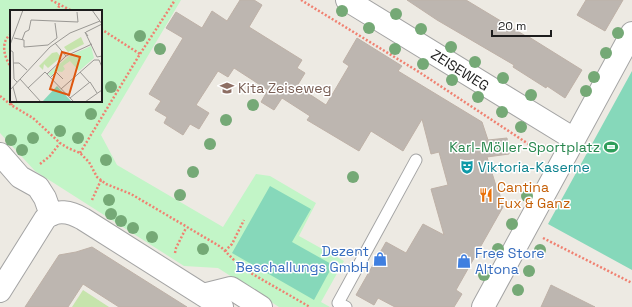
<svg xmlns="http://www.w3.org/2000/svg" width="632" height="307" viewBox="0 0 632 307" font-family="'Space Grotesk',sans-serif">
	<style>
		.grass { fill: #c6e4ac }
		.park { fill: #c2f5c7; fill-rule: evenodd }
		.pitch { fill: #86d8ba }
		.building { fill: #bdb6b0; stroke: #beb1a7 }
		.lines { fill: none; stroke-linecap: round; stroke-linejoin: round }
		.service-casing { stroke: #a4a4a4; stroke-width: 13 }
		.minor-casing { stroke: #a4a4a4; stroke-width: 24 }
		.path { stroke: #f08171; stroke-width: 2.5; stroke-dasharray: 2 2; stroke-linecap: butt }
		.service { stroke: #fff; stroke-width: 11 }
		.minor { stroke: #fff; stroke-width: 22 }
		.tree { fill: #75a976 }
		.labels { text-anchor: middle; stroke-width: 3; stroke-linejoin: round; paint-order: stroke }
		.street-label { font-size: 14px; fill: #1d1d1d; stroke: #fff }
		.education-label { font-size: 14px; fill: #785e54; stroke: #fff; text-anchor: start }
		.leisure-label { font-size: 14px; fill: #27864d; stroke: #fff; text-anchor: end }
		.culture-label { font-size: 14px; fill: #0d838f; stroke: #fff; text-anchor: start }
		.food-label { font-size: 14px; fill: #c56008; stroke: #fff; text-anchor: start }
		.shop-label { font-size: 14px; fill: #366cbe; stroke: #fff; text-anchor: end }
		.inset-road { fill: none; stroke: #9a9894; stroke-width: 1 }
		.view { fill: #de560d; fill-opacity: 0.15; stroke: #de560d; stroke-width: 2 }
		.inset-edge { fill: none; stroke: #1d1d1d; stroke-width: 2 }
	</style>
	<rect width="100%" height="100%" fill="#edeae3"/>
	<path class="grass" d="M83,290l26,17h-37z"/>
	<path class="park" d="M0,0h181l-80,135 16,30 106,62 33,-53 14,2 46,27 -17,33 45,25 -23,41 9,5h-51l-61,-39 -34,-2 -149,-95 -35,-38zM11,11h90v90h-90z"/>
	<path class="pitch" d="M632,71v199l-84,-46z
		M270,186l41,23 -19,33 41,23 -19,35 -82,-47z"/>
	<path class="building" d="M240,0h14l8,5 -13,22 53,33 -5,8 8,5 -8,13 29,19 23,-39 -6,-4 14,-24 45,28 -4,5 84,51 6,18 19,-2 2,16 -22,3 10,32 1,-1 5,19 -47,83 6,4 -8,13h-59l-17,-9 -4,7 -18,-10 30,-53 20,11 17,-29 21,11 -13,-46 17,-4 -9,-33 -8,2 -9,-35 -19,32 -32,-20 -12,20 -52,-31 3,-4 -28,-18 -8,12 -13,-8 7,-12 -34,-22 -6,9 -10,-6 -22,34 13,8 -10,16 -9,-5 -7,11 -19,-12 3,-6 -12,-7 6,-9 -12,-7 34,-56 -17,-10 10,-16 26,16 10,-17 15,10z
		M407,0h59l63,38v-1l53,33 -17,28 -18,-12 -1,2 -33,-21 1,-2 -77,-45z
		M586,0h37l-18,31 -28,-16z
		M92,247l41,26 54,34h-68l-36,-23 -15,23h-43l34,-52 17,-3z
		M551,285l44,22h-54z"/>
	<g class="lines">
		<defs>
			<path id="service" d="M346,307l-8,-4 78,-143"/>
			<path id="minor" d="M347,0l227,139
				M0,154l20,23 18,10 7,11 6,17
				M0,291l45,-72c11,-11 26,-7 38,0l139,88
				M203,295l28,-7 30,19
				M483,307l149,-274"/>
		</defs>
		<use href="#service" class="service-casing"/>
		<use href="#minor" class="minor-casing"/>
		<path class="path" d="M51,0l21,11
			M301,0l118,72 117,77 10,-3
			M56,11l4,-6
			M101,29l39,25
			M11,34c-11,8 -7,23 0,33
			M0,96l11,9 22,13 27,25 8,5 12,5 9,9 8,15 9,7 25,10 90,53 21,21 68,39
			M11,105l3,-4
			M80,153l60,-99 35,-54
			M40,164l10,-8 10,-13
			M92,200l9,-20
			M543,238l89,45
			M225,251l7,-7 12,-24
			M175,253l1,-5 10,-20"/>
		<use href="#service" class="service"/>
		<use href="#minor" class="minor"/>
	</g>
	<g class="tree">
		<circle cx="342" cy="11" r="6"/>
		<circle cx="396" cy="14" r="6"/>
		<circle cx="369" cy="28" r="6"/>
		<circle cx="421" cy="29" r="6"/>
		<circle cx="618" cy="33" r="6"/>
		<circle cx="140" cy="36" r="6"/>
		<circle cx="451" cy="47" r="6"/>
		<circle cx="160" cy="49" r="6"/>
		<circle cx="395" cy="49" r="6"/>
		<circle cx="606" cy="53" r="6"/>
		<circle cx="475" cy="62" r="6"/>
		<circle cx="423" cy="64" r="6"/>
		<circle cx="594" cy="77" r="6"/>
		<circle cx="503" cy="78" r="6"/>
		<circle cx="452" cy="80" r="6"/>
		<circle cx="111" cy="87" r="6"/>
		<circle cx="586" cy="91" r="6"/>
		<circle cx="531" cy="95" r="6"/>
		<circle cx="478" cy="97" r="6"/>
		<circle cx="253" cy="105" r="6"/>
		<circle cx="502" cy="112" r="6"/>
		<circle cx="91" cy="114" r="6"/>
		<circle cx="226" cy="120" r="6"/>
		<circle cx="521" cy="127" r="6"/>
		<circle cx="60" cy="131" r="6"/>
		<circle cx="33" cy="138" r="6"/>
		<circle cx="78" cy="138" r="6"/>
		<circle cx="11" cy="140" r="6"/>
		<circle cx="210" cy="144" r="6"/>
		<circle cx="22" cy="150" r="6"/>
		<circle cx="106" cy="160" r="6"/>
		<circle cx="193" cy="172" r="6"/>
		<circle cx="353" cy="177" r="6"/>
		<circle cx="180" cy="195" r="6"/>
		<circle cx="527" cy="196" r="6"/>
		<circle cx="109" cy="200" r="6"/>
		<circle cx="111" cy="214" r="6"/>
		<circle cx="121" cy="221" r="6"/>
		<circle cx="512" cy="224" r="6"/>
		<circle cx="133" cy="228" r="6"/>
		<circle cx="152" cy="237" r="6"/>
		<circle cx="203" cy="249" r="6"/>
		<circle cx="498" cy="249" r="6"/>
		<circle cx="540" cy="250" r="6"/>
		<circle cx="529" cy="271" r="6"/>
		<circle cx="484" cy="275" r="6"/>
		<circle cx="518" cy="290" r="6"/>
	</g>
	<defs>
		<symbol id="school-bare" viewBox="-9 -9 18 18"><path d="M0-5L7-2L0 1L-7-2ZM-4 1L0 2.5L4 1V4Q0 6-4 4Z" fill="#8d6e63" stroke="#fff" stroke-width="2.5" paint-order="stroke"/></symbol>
		<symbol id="stadium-bare" viewBox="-9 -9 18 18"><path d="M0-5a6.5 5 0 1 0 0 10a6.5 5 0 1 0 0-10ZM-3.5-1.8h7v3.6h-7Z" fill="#2e9e5b" stroke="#fff" stroke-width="2.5" paint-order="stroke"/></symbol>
		<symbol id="theatre-bare" viewBox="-9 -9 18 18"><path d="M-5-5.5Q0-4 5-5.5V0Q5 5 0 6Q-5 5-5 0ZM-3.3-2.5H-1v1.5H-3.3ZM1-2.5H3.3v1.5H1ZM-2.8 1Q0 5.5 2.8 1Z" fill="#0f9aa8" stroke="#fff" stroke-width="2.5" paint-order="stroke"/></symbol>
		<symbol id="restaurant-bare" viewBox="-9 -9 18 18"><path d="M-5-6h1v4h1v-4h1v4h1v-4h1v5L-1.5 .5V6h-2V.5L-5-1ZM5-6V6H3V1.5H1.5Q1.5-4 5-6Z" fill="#e8710a" stroke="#fff" stroke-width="2.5" paint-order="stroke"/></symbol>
		<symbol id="shop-bare" viewBox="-9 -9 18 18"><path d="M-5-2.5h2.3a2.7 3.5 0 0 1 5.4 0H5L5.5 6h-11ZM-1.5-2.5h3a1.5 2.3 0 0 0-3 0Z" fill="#3f7fe0" stroke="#fff" stroke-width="2.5" paint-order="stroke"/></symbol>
	</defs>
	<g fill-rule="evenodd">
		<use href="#school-bare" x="217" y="78" width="20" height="20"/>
		<use href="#stadium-bare" x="601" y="137" width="20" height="20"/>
		<use href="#theatre-bare" x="457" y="157" width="20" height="20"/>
		<use href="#restaurant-bare" x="476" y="185" width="20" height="20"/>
		<use href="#shop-bare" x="370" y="249" width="20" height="20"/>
		<use href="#shop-bare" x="454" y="251" width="20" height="20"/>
	</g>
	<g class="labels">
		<g class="street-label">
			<text transform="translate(460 70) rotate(32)" y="5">ZEISEWEG</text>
		</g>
		<g class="education-label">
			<text x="238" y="93">Kita Zeiseweg</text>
		</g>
		<g class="leisure-label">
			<text x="600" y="152">Karl-Möller-Sportplatz</text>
		</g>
		<g class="culture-label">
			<text x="478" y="172">Viktoria-Kaserne</text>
		</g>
		<g class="food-label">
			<text x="497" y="192">Cantina<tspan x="497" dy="16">Fux &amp; Ganz</tspan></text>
		</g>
		<g class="shop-label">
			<text x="369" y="256">Dezent<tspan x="369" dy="16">Beschallungs GmbH</tspan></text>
			<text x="475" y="258" text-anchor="start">Free Store<tspan x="475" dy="16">Altona</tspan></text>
		</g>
	</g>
	<g transform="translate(10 10)">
		<rect width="92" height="92" fill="#edeae3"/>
		<path d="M71,27l3,7 -16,8 -4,-5zM47,42l4,5 -13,11 -4,-4 -1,6 -4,-4 13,-13z" fill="#c6e4ac"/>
		<path d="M81,36l3,12 -15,13 -9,-10 -7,5 2,3 -3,3 -6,-1 -5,5 -3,-2 21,-18z" fill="#c2f5c7"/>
		<path d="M47,76l15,16h-30z" fill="#86d8ba"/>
		<path class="inset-road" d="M82,0l10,14M76,22l16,-8M78,26l-3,-4 12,25 5,-1M4,28l10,2v7l24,-2 9,-7 -2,-15M12,30l3,-8 4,-2 2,-10 47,2 -1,-10M45,33l11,13M0,35l13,-35M0,40l3,2 1,27 3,3M3,53h6l8,7M70,62l9,10M37,64l19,-18 26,-12M40,68l6,-6 7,7M10,69l21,23M3,77l4,15M18,78l17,-16 29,30M51,79l33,-29h5l3,7M0,80l40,-43 20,-14 30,-12M60,88l20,-16 7,11M75,92l17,-12"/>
		<path class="view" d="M52,42l18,5 -11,38 -19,-6z"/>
		<rect width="92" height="92" class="inset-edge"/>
	</g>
	<path d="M492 30v6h59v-6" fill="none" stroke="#1d1d1d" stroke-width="2"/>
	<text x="498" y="30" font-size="12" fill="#1d1d1d" stroke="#ffffff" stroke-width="3" paint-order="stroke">20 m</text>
</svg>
